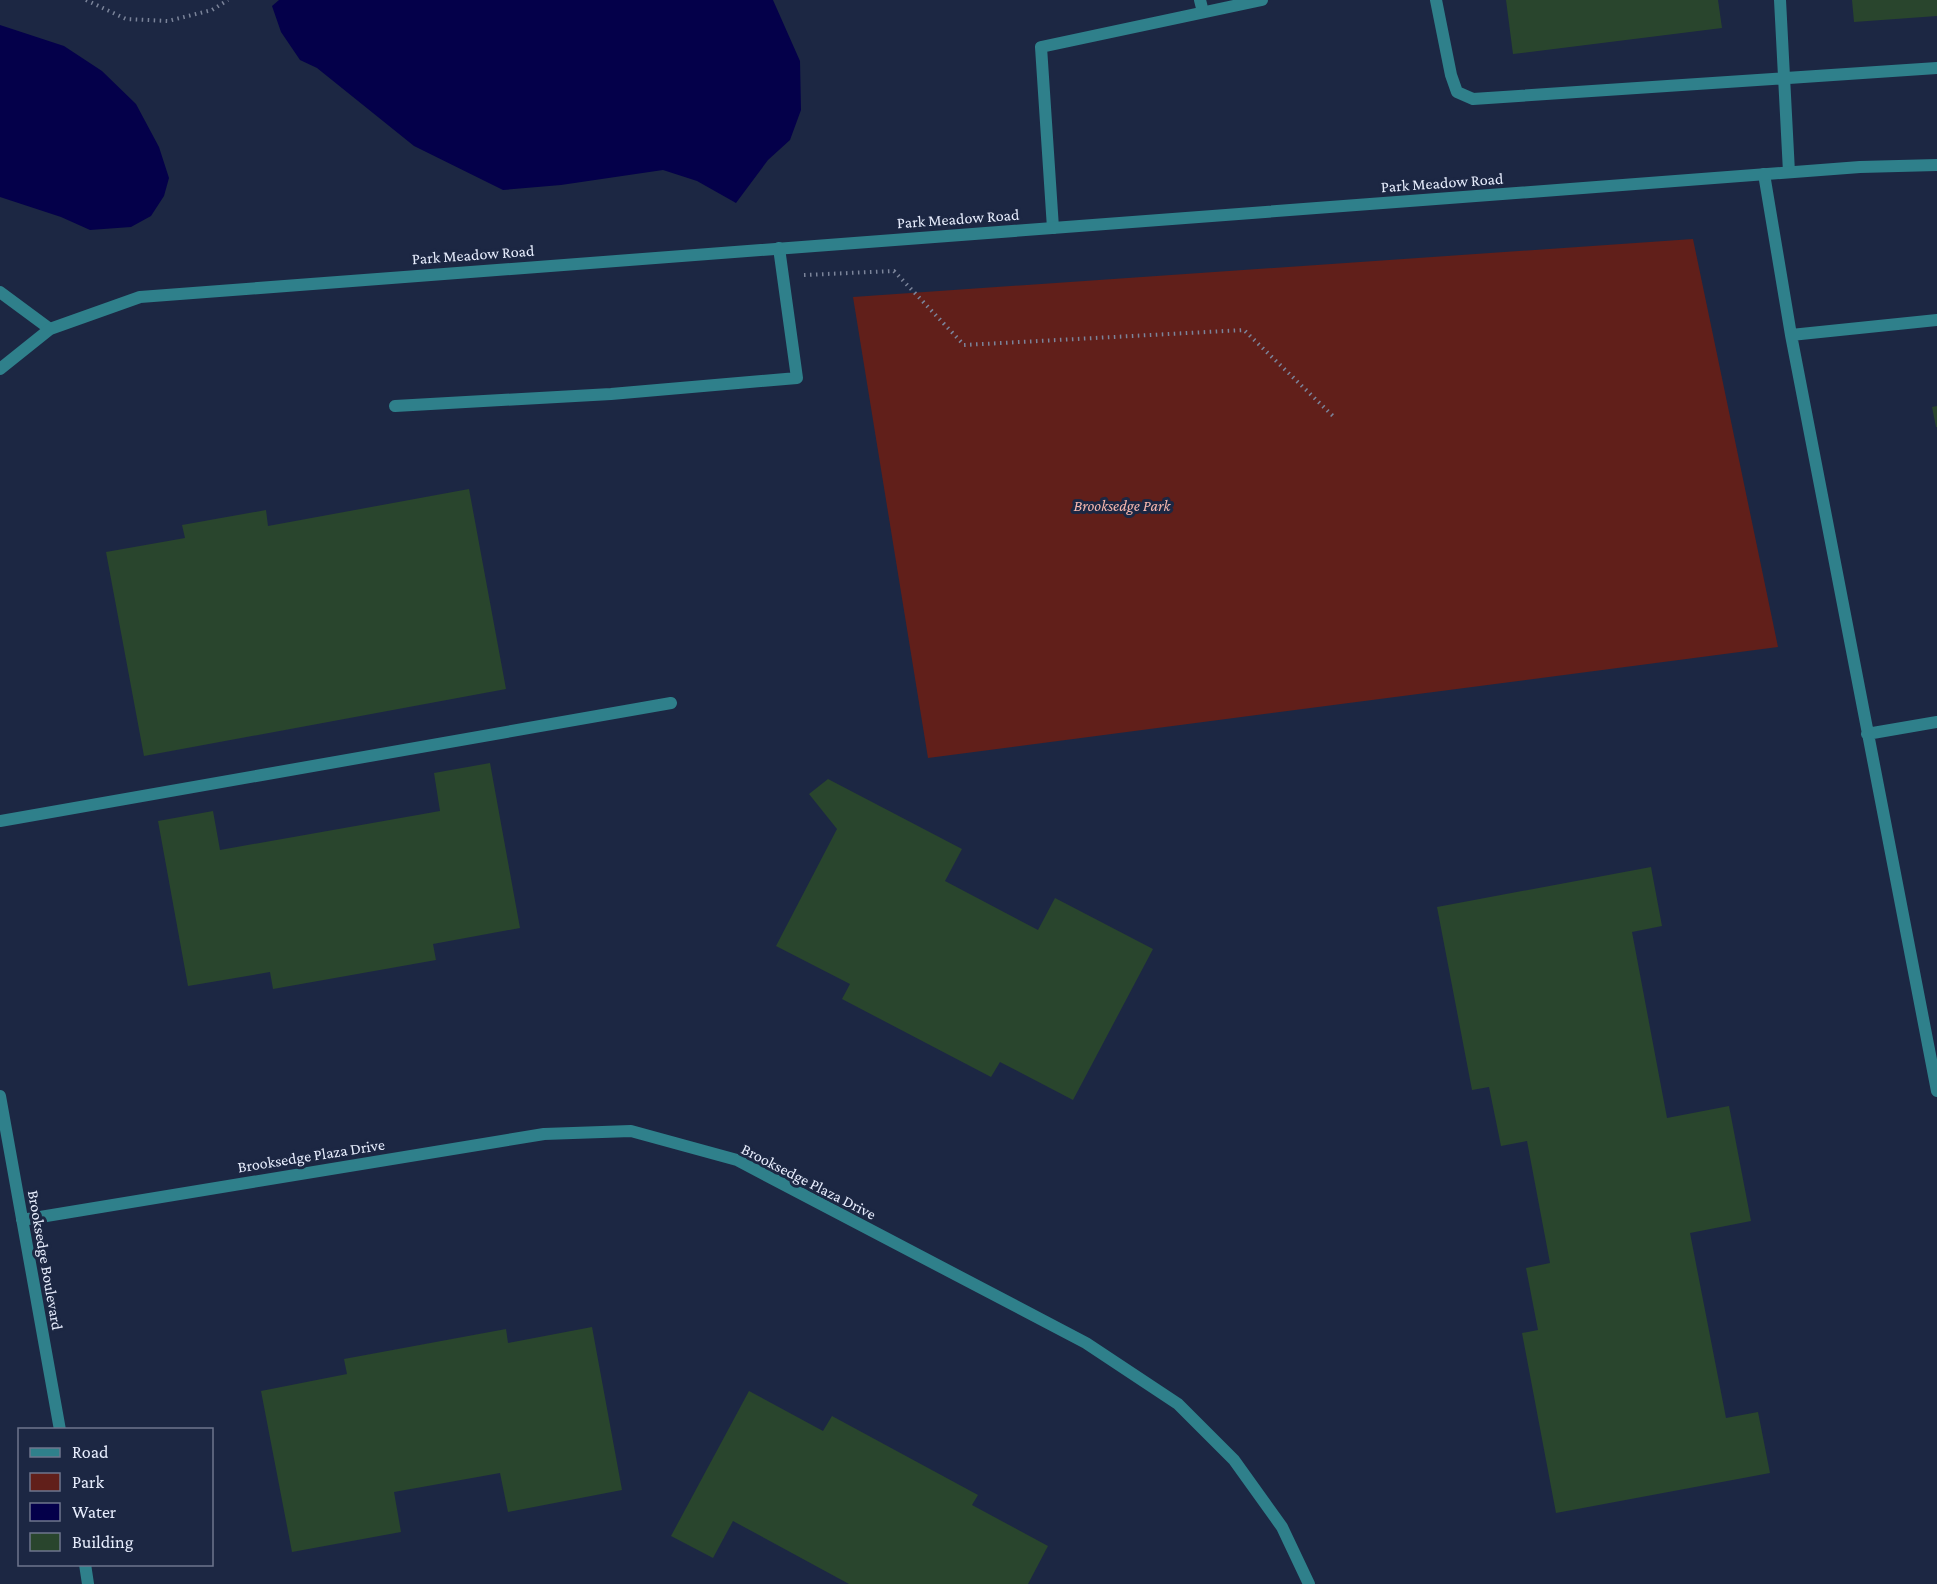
<svg xmlns="http://www.w3.org/2000/svg" width="1937" height="1584" viewBox="0 0 1937 1584" font-family="'Crimson Pro',serif">
	<style>
		.green { fill: #611f1a }
		.water { fill: #04004a }
		.building { fill: #29452d }
		.lines { fill: none; stroke-linecap: round; stroke-linejoin: round }
		.path { stroke: #7b849a; stroke-width: 4; stroke-dasharray: 1.5 4.5; stroke-linecap: butt }
		.lane { stroke: #2f808b; stroke-width: 12 }
		.street { stroke: #2f808b; stroke-width: 12 }
		.labels { text-anchor: middle; stroke-width: 6; stroke-linejoin: round; paint-order: stroke }
		.street-label { font-size: 16px; fill: #e7edfd; stroke: #1c2743 }
		.park-label { font-size: 16px; font-style: italic; fill: #f6b7ae; stroke: #1c2743 }
	</style>
	<rect width="100%" height="100%" fill="#1c2743"/>
	<path class="green" d="M1693,239l85,408 -850,111 -75,-461z"/>
	<path class="water" d="M279,0h494l27,61 1,49 -11,30 -22,20 -32,43 -39,-22 -34,-11 -102,15 -58,5 -89,-44 -97,-78 -17,-8 -19,-28 -9,-26z
		M0,25l64,21 38,25 34,33 23,43 10,31 -5,18 -13,20 -20,11 -41,3 -29,-13 -61,-20z"/>
	<path class="building" d="M1506,0h212l4,28 -209,26z
		M1852,0h85v16l-83,6z
		M1937,406v21h-1l-4,-20z
		M469,489l37,200 -362,67 -38,-204 79,-14 -3,-13 84,-15 2,16z
		M490,763l30,165 -87,16 3,16 -163,29 -3,-17 -82,14 -30,-165 55,-10 7,39 220,-39 -6,-38z
		M828,779l134,70 -17,32 93,49 17,-32 98,51 -80,151 -73,-38 -9,15 -149,-78 8,-15 -74,-38 61,-117 -28,-35z
		M1651,867l11,59 -30,6 35,186 62,-12 22,115 -61,12 36,185 32,-6 12,61 -214,40 -34,-180 16,-3 -12,-62 24,-5 -23,-122 -26,5 -12,-59 -17,3 -35,-183z
		M592,1327l30,163 -114,22 -8,-39 -106,19 7,40 -109,20 -31,-161 86,-17 -3,-15 162,-30 2,14z
		M749,1391l74,40 9,-15 146,79 -6,10 76,41 -20,38h-179l-116,-63 -20,37 -42,-22z"/>
	<g class="lines">
		<path class="path" d="M86,0l40,19 42,2 44,-11 16,-10
			M804,275l90,-4 70,74 280,-15 89,86"/>
		<path class="lane" d="M1200,0l3,12
			M1436,0l15,75 6,17 16,7 464,-31
			M1780,0l9,172
			M1764,174l27,161 146,756
			M1053,228l-12,-181 221,-47
			M0,292l50,37
			M1791,335l146,-15
			M395,406l216,-12 186,-16 -18,-130
			M1867,734l70,-12
			M0,821l671,-118"/>
		<path class="street" d="M0,369l50,-40 90,-32 1720,-130 77,-2
			M0,1096l60,334
			M22,1220l522,-86 87,-3 106,29 349,183 92,61 56,56 48,67 27,57
			M85,1564l3,20"/>
	</g>
	<g class="labels">
		<g class="street-label">
			<text transform="translate(1442 182) rotate(-4)" y="6">Park Meadow Road</text>
			<text transform="translate(958 218) rotate(-4)" y="6">Park Meadow Road</text>
			<text transform="translate(473 254) rotate(-4)" y="6">Park Meadow Road</text>
			<text transform="translate(311 1155) rotate(-9)" y="6">Brooksedge Plaza Drive</text>
			<text transform="translate(809 1181) rotate(27)" y="6">Brooksedge Plaza Drive</text>
			<text transform="translate(46 1260) rotate(80)" y="6">Brooksedge Boulevard</text>
		</g>
		<g class="park-label">
			<text x="1122" y="511">Brooksedge Park</text>
		</g>
	</g>
	<rect x="18" y="1428" width="195" height="138" fill="#1c2743" stroke="#6d768d" stroke-width="1.5"/>
	<rect x="30" y="1448" width="30" height="9" fill="#2f808b" stroke="#6d768d" stroke-width="1.5"/>
	<text x="72" y="1458" font-size="18" fill="#e7edfd">Road</text>
	<rect x="30" y="1473" width="30" height="18" fill="#611f1a" stroke="#6d768d" stroke-width="1.5"/>
	<text x="72" y="1488" font-size="18" fill="#e7edfd">Park</text>
	<rect x="30" y="1503" width="30" height="18" fill="#04004a" stroke="#6d768d" stroke-width="1.5"/>
	<text x="72" y="1518" font-size="18" fill="#e7edfd">Water</text>
	<rect x="30" y="1533" width="30" height="18" fill="#29452d" stroke="#6d768d" stroke-width="1.5"/>
	<text x="72" y="1548" font-size="18" fill="#e7edfd">Building</text>
</svg>
